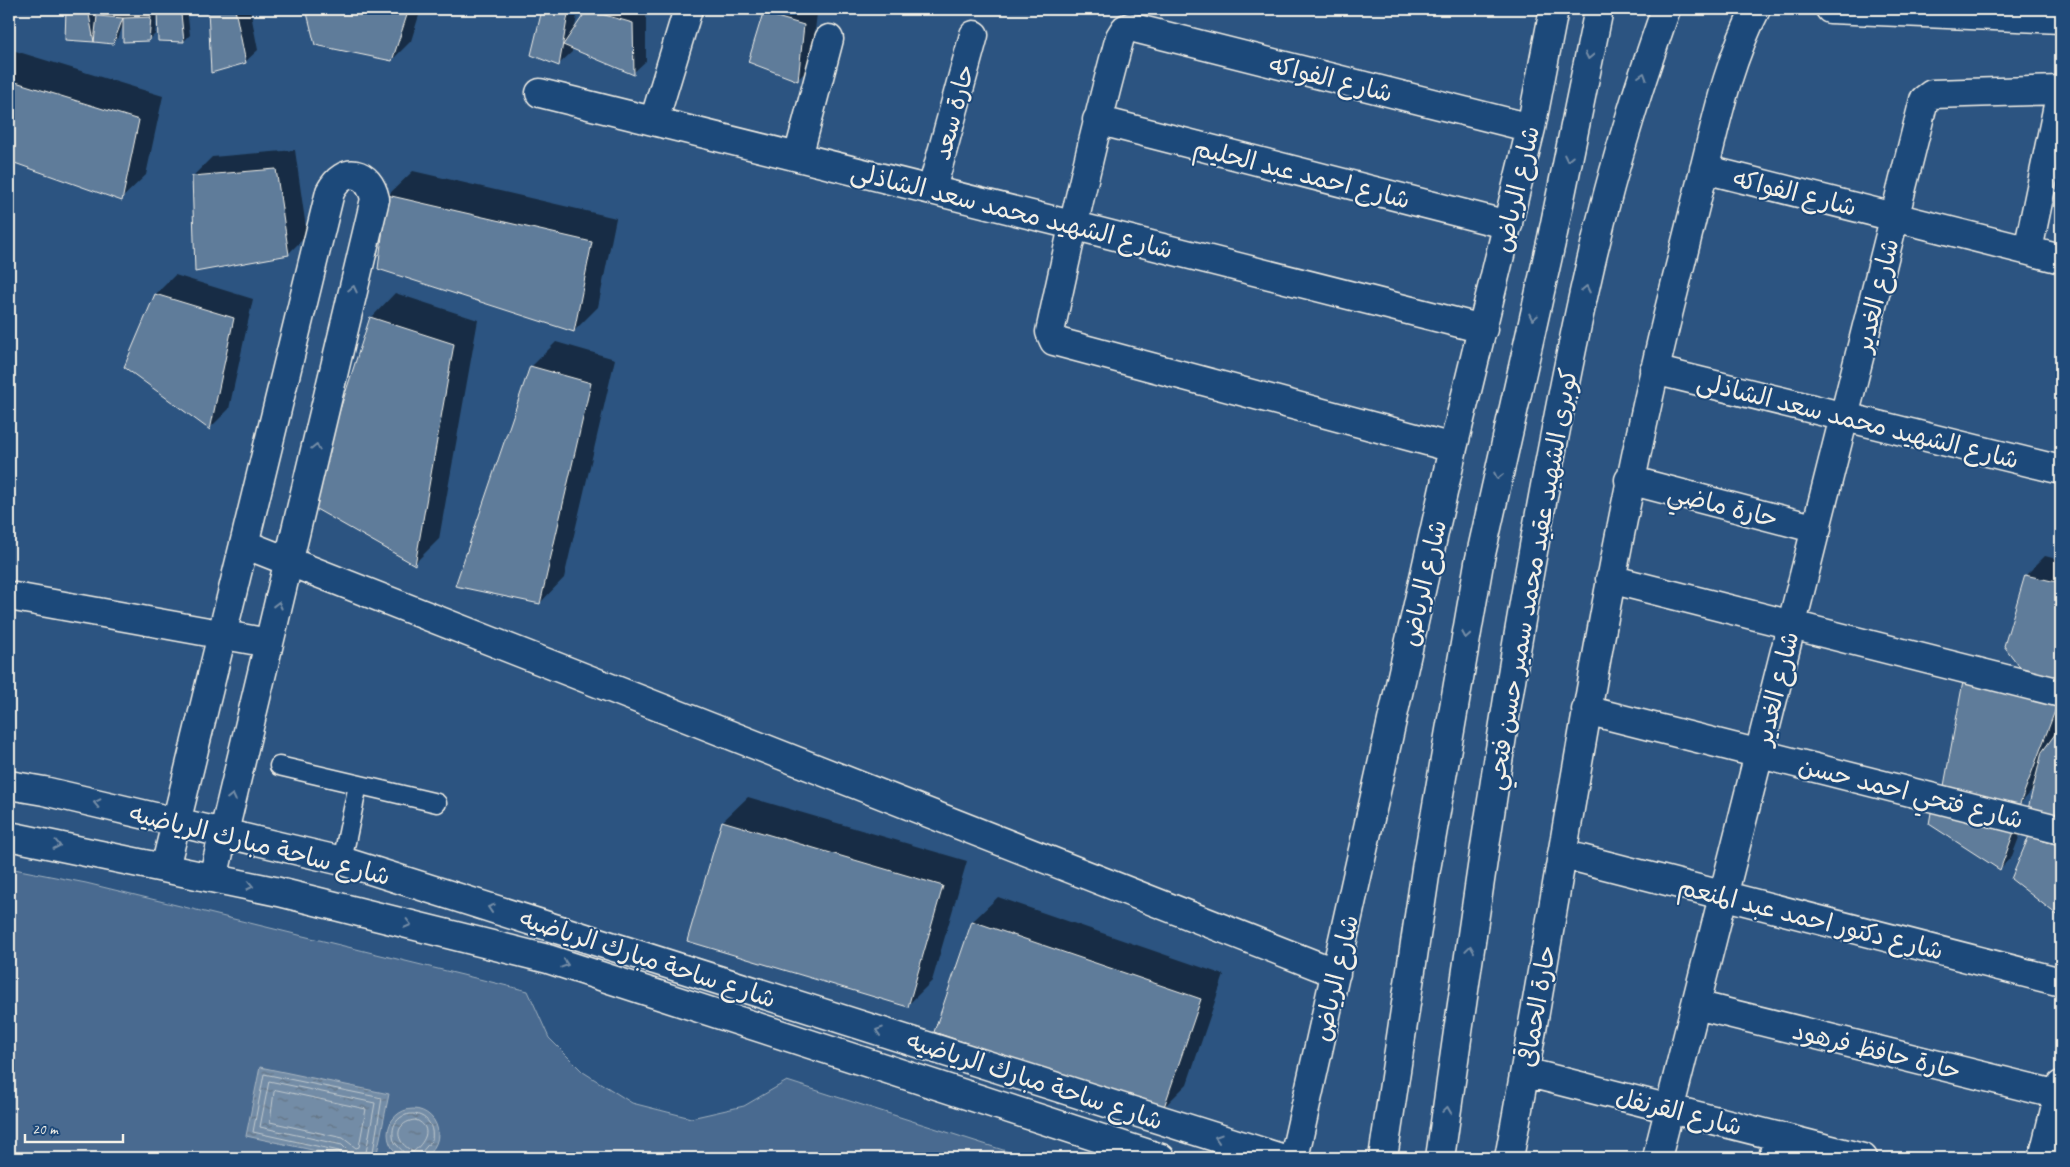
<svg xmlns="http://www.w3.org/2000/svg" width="2070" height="1167" viewBox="0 0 2070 1167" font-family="Caveat,'Playpen Sans Arabic',sans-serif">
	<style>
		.garden { fill: #496b90; stroke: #9eaebc }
		.water { fill: url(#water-ripples); stroke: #a7b4c0 }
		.shadow { fill: #0007 }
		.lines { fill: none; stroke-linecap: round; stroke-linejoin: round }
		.shore { stroke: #c0c9ce; stroke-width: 1 }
		.building { fill: #5e7b9a; stroke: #f4f1e8 }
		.lane-casing { stroke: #f4f1e8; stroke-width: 21 }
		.street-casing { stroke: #f4f1e8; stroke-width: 31 }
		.primary-casing { stroke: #f4f1e8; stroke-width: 31 }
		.lane { stroke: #1f4a7a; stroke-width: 18 }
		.street { stroke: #1f4a7a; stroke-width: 28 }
		.primary { stroke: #1f4a7a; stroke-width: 28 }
		.oneway { stroke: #748da6 }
		.labels { text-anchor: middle; stroke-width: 4; stroke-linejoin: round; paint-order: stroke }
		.street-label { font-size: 25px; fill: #f4f1e8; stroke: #1f4a7a }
	</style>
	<defs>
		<pattern id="water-ripples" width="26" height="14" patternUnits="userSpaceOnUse" patternTransform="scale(1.25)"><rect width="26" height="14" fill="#738ca6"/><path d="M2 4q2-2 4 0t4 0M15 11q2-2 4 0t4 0" fill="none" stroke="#647484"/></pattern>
	</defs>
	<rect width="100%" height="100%" fill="#2c5481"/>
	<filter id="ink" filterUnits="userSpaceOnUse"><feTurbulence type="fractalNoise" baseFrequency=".02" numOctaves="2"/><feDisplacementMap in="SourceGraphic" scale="10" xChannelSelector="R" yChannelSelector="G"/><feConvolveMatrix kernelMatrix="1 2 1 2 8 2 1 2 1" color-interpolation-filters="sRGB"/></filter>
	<g filter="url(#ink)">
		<path class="garden" d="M9,868l77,15 442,108 21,47 34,34 49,31 59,15 53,-12 43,-25 241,77h-1019z"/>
		<path class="water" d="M260,1067l129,27 -13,64h-26l-104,-22z
			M388 1134a25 25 0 1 1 50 0a25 25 0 1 1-50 0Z"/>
		<path class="shadow" d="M67,9h28l1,10 8,-8 26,2 28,-2v-2h29l3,26 -6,6 -27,-29 -2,22 -6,6 -25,-17 -5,13 -6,7 -47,-5z
			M209,9h41l8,41 -13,12 -33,9z
			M308,9h113l-10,32 -19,19 -76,-16z
			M545,9h33l-3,19 14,-19 57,1v51l-13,12 -61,-25v4l-13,12 -16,-53z
			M769,9h35l13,4 -6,54 -13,12 -49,-18 15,-48z
			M9,49l154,47 -17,79 -25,24 -112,-39z
			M295,150l12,85 -19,19 -95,-78 19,-19z
			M413,171l203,47 -18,89 -24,24 -194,-62 8,-74z
			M175,275l78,24 -24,110 -19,19 -54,-134z
			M395,293l83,27 -39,219 -24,24 -44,-245z
			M556,342l59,17 -51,219 -24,25 -9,-236z
			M2045,556l16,4v163l-3,8 3,-3v89l-27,-28 -15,16 -54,-128 19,-19 39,11 3,-94z
			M748,797l219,64 -35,120 -24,24 -185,-184z
			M2049,818l12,4v95l-48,-39 17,-41z
			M2026,819l-14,37 -12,13 -69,-46z
			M998,897l226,78 -37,109 -25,25 -189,-188z"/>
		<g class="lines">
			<path class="shore" d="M277,1090l89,19 -7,38 -3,1 -13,-10 -73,-16 4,-30z
				M416,1120c19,8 7,24 -3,32 -4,-3 -10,-7 -12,-11 -7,-12 4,-21 15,-21z
				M344,1158l-5,-7 -86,-19 11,-58 118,24 -10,60
				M350,1158l-2,-7 -6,-6 -82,-18 9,-46 106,22 -10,55
				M406,1158c-1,-9 -13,-12 -13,-22 -3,-30 44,-30 39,4l-11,13 -2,5"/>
		</g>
		<path class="building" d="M66,9h22l6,33 -29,-2z
			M157,9l24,5 3,28 -26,-1z
			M208,9h27l11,54 -35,10z
			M306,9h103l-17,52 -77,-16z
			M542,10l26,4 -9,52 -28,-11z
			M587,10l46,13 1,52 -71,-30z
			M763,13l41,12 -6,56 -50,-19z
			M97,16l26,2 -10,26 -19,-2z
			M151,17l-2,24 -26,1v-24z
			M9,80l130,40 -17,81 -113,-40z
			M276,169l13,86 -94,17 -3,-96z
			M387,195l205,47 -18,90 -196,-63z
			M155,294l79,24 -24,112 -86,-63z
			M370,317l84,27 -39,221 -106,-60z
			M530,366l61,17 -51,221 -85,-18z
			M2025,575l36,8v96l-39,-9 -18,-24z
			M1964,676l94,27 -39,103 -75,-20z
			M2061,726v93l-34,-6 15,-61z
			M1932,807l82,25 -14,38 -71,-46z
			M722,821l221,65 -35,121 -221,-66z
			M2029,836l32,10v72l-50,-39z
			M972,921l229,78 -38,111 -229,-78z"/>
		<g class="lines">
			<defs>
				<path id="lane" d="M279,766l158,37
					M342,861l16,-76"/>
				<path id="street" d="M1830,9l231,10
					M540,93l532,132 411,104
					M1097,120l411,105
					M654,121l34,-112
					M798,157l31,-118
					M1704,169l357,90
					M932,189l42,-154
					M2028,250l33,-159
					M1654,370l407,100
					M1453,448l-399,-107 -4,-9c21,-99 43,-197 70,-295l5,-8 5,-2 401,101
					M1629,480l188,49
					M244,544l1092,429
					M1610,579l451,114
					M9,596l260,47
					M1586,710l475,120
					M9,785l35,6 298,70 939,297
					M9,836l270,56 269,67 613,199
					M1562,854l499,128
					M165,868l165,-676c14,-27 39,-21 45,7l-162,679
					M1696,1005l363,90
					M1525,1072l338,86
					M1294,1158l159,-710 78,-320 23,-119
					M1509,1158c54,-291 94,-584 166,-872 11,-44 22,-88 33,-132 12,-50 24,-99 48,-145
					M1657,1158l267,-1058 8,-6 129,-4
					M1773,1158l5,-22
					M2043,1158l18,-73"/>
				<path id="primary" d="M1383,1158l43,-289 53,-306 73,-325 47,-229
					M1440,1158c33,-231 65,-463 109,-693 22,-115 45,-232 80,-344 11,-38 24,-75 37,-112"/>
			</defs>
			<use href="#lane" class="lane-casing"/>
			<use href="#street" class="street-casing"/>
			<use href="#primary" class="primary-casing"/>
			<use href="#lane" class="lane"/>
			<use href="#street" class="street"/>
			<use href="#primary" class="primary"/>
		</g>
		<defs><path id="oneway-chevron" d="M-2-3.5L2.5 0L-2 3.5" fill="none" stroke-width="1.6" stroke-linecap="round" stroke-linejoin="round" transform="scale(1.25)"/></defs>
		<g class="oneway">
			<use href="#oneway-chevron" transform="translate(1589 56) rotate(102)"/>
			<use href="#oneway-chevron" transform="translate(1643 76) rotate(-72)"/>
			<use href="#oneway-chevron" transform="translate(1568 158) rotate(102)"/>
			<use href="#oneway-chevron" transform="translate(353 289) rotate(-77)"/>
			<use href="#oneway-chevron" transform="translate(1586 289) rotate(-78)"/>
			<use href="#oneway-chevron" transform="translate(1533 317) rotate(103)"/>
			<use href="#oneway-chevron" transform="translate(316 447) rotate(-77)"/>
			<use href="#oneway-chevron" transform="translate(1498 476) rotate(102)"/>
			<use href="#oneway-chevron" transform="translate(278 605) rotate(-76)"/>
			<use href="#oneway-chevron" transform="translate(1466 635) rotate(100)"/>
			<use href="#oneway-chevron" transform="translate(232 797) rotate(-77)"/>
			<use href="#oneway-chevron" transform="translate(97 803) rotate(-167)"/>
			<use href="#oneway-chevron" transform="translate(57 845) rotate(12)"/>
			<use href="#oneway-chevron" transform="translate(250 886) rotate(12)"/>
			<use href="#oneway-chevron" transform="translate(491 908) rotate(-162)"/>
			<use href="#oneway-chevron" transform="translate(408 924) rotate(14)"/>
			<use href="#oneway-chevron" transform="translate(1470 949) rotate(-82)"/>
			<use href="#oneway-chevron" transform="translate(565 964) rotate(18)"/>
			<use href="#oneway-chevron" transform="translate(879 1031) rotate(-162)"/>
			<use href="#oneway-chevron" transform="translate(1447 1110) rotate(-82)"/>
			<use href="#oneway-chevron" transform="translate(1218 1138) rotate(-162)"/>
		</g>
	</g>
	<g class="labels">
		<g class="street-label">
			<text transform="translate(1331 78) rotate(14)" y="9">شارع الفواكه</text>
			<text transform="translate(953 112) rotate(-75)" y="9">حارة سعد</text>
			<text transform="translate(1302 173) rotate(14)" y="9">شارع احمد عبد الحليم</text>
			<text transform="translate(1516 189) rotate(-77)" y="9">شارع الرياض</text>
			<text transform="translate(1795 192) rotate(14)" y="9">شارع الفواكه</text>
			<text transform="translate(1012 210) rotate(14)" y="9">شارع الشهيد محمد سعد الشاذلى</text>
			<text transform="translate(1876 295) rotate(-76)" y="9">شارع الغدير</text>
			<text transform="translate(1858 420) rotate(14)" y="9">شارع الشهيد محمد سعد الشاذلى</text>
			<text transform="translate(1723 505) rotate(14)" y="9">حارة ماضي</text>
			<text transform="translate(1531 579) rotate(-80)" y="9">كوبرى الشهيد عقيد محمد سمير حسن فتحي</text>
			<text transform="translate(1423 583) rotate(-77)" y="9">شارع الرياض</text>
			<text transform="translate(1776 688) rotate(-76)" y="9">شارع الغدير</text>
			<text transform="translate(1911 792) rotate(14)" y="9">شارع فتحي احمد حسن</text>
			<text transform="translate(260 844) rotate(14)" y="9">شارع ساحة مبارك الرياضيه</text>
			<text transform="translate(1811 918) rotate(14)" y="9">شارع دكتور احمد عبد المنعم</text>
			<text transform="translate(648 958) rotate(18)" y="9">شارع ساحة مبارك الرياضيه</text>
			<text transform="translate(1335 978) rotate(-77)" y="9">شارع الرياض</text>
			<text transform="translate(1536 1006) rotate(-80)" y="9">حارة الحماقى</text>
			<text transform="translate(1877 1050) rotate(14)" y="9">حارة حافظ فرهود</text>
			<text transform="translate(1035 1080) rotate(18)" y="9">شارع ساحة مبارك الرياضيه</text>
			<text transform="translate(1679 1111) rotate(14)" y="9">شارع القرنفل</text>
		</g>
	</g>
	<rect width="2070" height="1167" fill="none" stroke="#1f4a7a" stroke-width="30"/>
	<rect x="15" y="15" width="2040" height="1137" fill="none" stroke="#f4f1e8" stroke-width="2" filter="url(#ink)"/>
	<path d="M25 1134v8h98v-8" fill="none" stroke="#f4f1e8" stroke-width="2.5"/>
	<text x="32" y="1134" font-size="15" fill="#f4f1e8" stroke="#1f4a7a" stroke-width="4" paint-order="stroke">20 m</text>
</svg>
